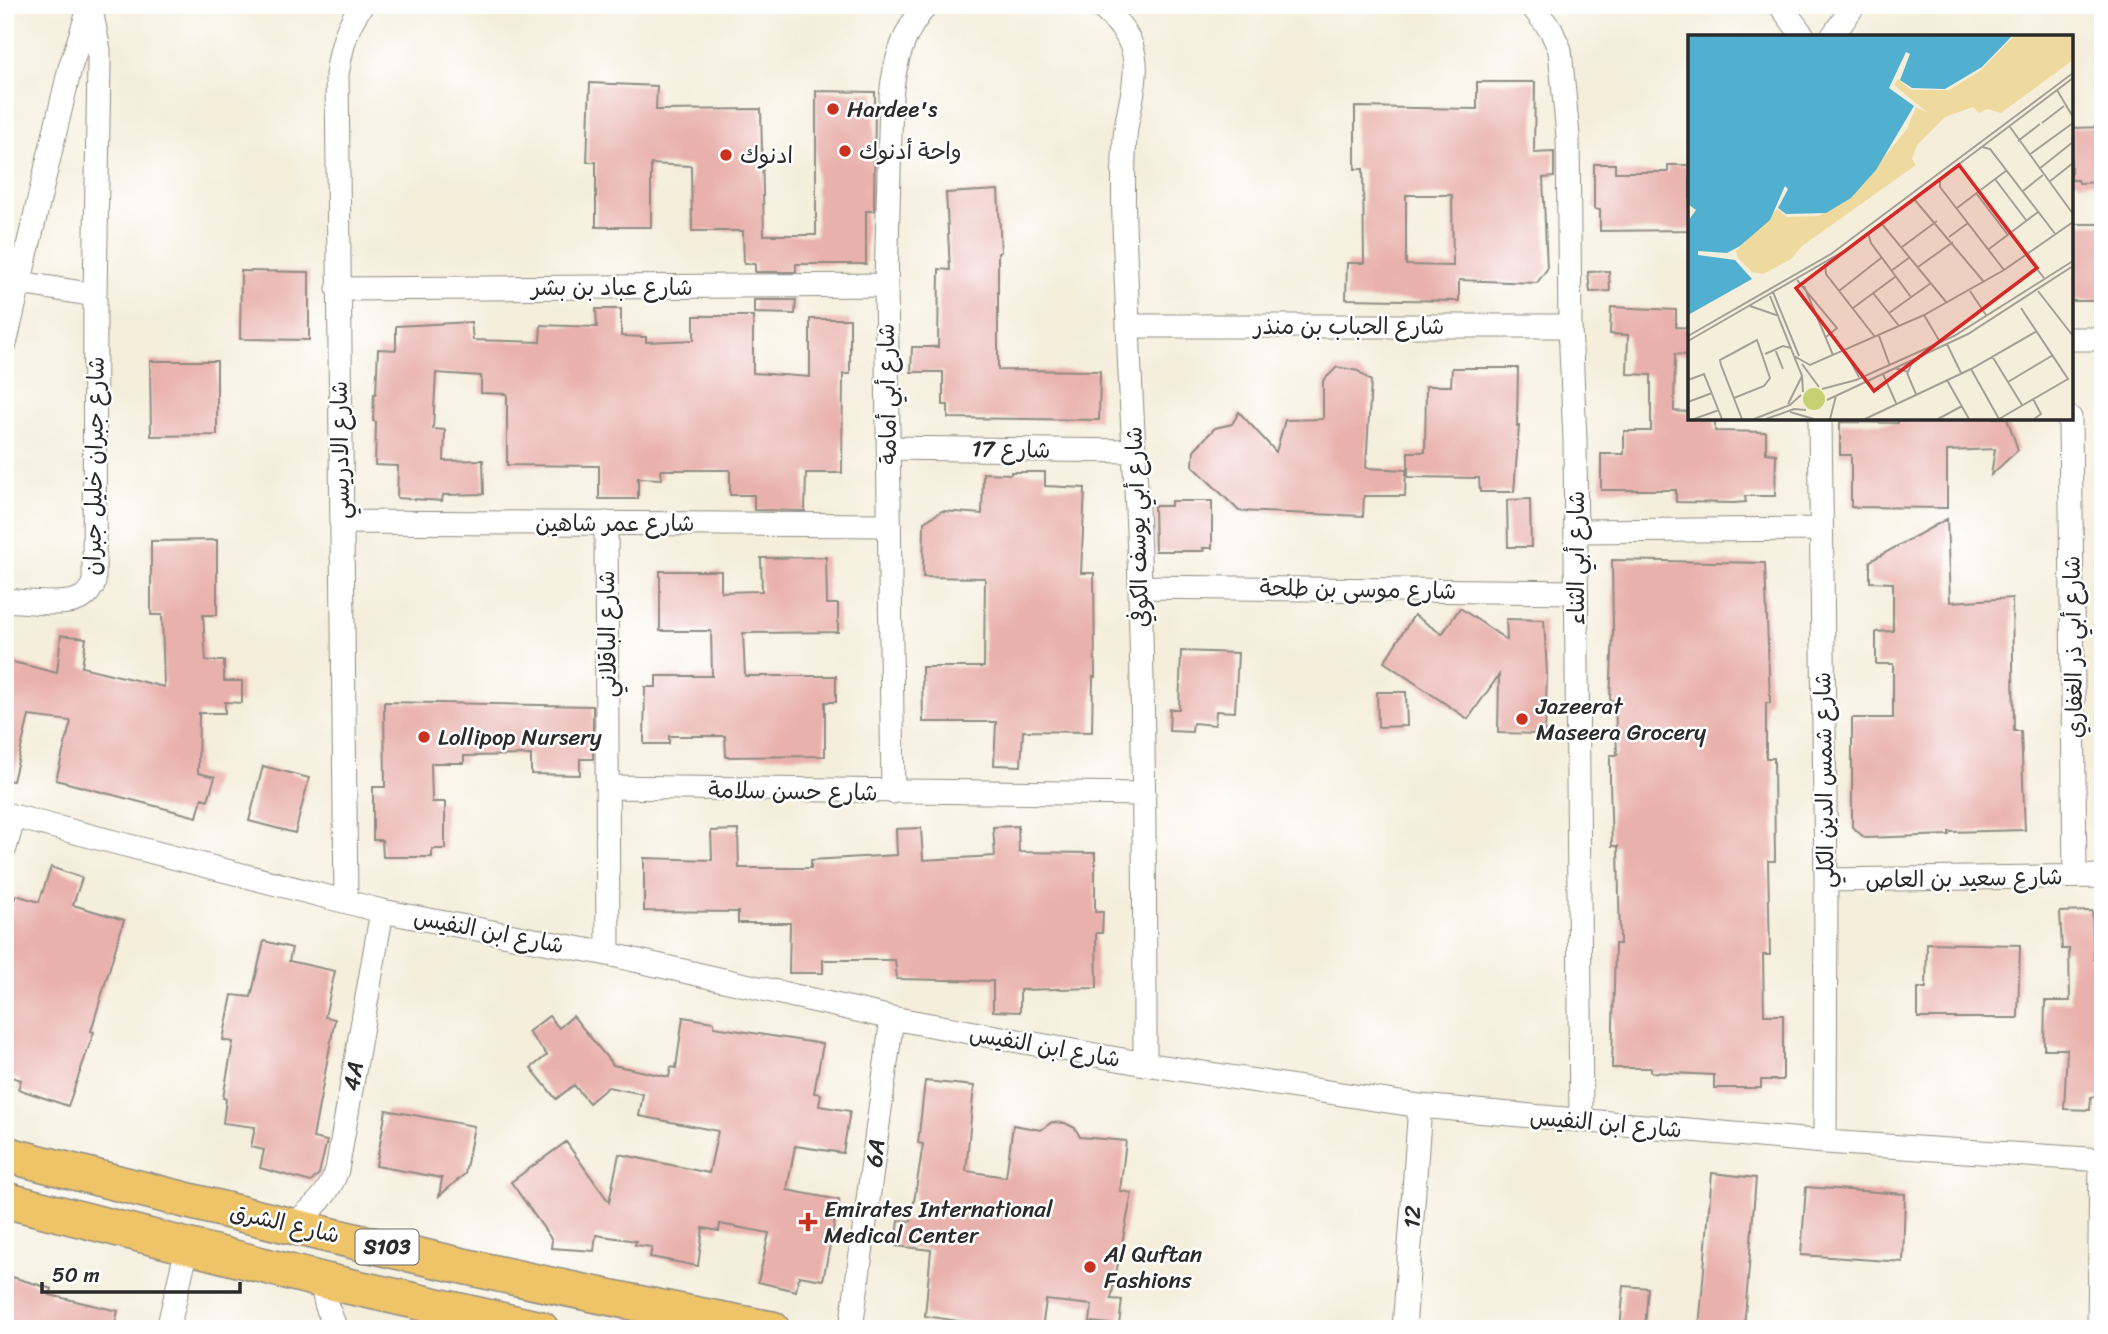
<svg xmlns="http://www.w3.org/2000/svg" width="2108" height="1334" viewBox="0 0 2108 1334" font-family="Sriracha,'Playpen Sans Arabic',sans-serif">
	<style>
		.building { fill: #e9b1ac; fill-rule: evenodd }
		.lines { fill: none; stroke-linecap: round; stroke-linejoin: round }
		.street-casing { stroke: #908c83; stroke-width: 25 }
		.primary-casing { stroke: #908c83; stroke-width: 38 }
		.street { stroke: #fff; stroke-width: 23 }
		.primary { stroke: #efc469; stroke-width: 35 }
		.poi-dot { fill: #c8321e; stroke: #fff; stroke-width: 2.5 }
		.labels { text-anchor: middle; stroke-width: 5; stroke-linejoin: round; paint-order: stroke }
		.shield { fill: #fff; stroke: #6b6b6b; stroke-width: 2 }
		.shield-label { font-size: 21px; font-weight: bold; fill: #2b2b2b }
		.poi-label { font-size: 23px; fill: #2b2b2b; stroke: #fff; text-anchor: start }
		.street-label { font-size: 23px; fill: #2b2b2b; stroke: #fff }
		.inset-road { fill: none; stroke: #a4a095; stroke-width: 2 }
		.view { fill: #d62828; fill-opacity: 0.15; stroke: #d62828; stroke-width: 3.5 }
		.inset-edge { fill: none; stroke: #2b2b2b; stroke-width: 3.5 }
	</style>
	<rect width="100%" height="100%" fill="#fff"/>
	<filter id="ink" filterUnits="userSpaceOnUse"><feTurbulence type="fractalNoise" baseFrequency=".0143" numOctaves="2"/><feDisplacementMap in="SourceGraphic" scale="14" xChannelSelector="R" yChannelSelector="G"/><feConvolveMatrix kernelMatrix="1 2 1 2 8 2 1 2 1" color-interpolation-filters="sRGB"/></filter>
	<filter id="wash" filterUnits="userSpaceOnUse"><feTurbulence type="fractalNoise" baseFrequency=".00686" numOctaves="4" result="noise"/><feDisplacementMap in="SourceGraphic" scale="28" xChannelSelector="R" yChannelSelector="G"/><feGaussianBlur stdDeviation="1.57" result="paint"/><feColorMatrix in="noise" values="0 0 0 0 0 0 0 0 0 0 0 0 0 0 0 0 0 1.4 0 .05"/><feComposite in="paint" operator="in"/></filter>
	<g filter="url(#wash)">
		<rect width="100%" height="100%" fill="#f4eedb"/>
		<g id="blocks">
			<path class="building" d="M1477,82h58l-1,71 20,-1v25l-11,1 4,91 -10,14 -78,-3v21l-113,-2 1,-36h17l-1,-94h-8v-62l122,2zM1406,195h46l1,71 -47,-1z
				M590,83l67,3 -1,24 105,-1 3,126h52v-144l59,1 -1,119h-8v53h-70v8h-41v-8h-11l-1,-33h-51l-1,-65 -40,-2v63h-55v-65h-9z
				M2103,127v55l-24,1 -1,-3h-7v-52z
				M1594,164h21v8h53v-7h22v65l-90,1v-21l-6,-1z
				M998,190l3,62 -3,1v117l102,1 -1,49 -151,-2v-13h-5v-33h-32l1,-25h26l1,-78 11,1 -4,-77z
				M2071,224h32v77h-32z
				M241,271l68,1v68l-69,-1z
				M1609,271l1,20 -20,1 -2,-20z
				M754,300h42l-1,14 -41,-1z
				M1611,307l65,3v17l14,1v8l-1,19 -14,-1 -1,57 15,1 -1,6h27v13l51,1v21l10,1 -1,42h-30l1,6 -12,1 -58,-1v-12h-75v-36h23v-23h27v-56l-24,-1 1,-39 -18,-1z
				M596,309h25v27l25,1v5l48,-2v-24h59v57l57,4v-58h40v55h-7l-1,99h-36l-1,38 -51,-1v-15h-24v-25h-69l1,9 -24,-1v21h-39v-33l-92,-1v-71l-26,-1v-17l-45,-3 -3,56 12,1 -1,31 39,-1 1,34 -41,1 -1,6 -45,-3 1,-32 -23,-1 1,-43 -3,-1 1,-27h2l2,-45 18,1v-24l75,-4 2,18 67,2 1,-17 56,2z
				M150,361h67v74l-66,1z
				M1337,367l21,4 13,10 -5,87 40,2 -1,26h-41l-1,20 -124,-5 -46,-45 1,-16 21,-22 17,-4 7,-12 37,40 9,-32 38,-1v-38z
				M1452,368h66l-1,58h2l-5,66h-34l-1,-14 -71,-1v-25h17l1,-66h25z
				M1898,418h109l11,32 -27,25 4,-26 -48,2v57l-96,-1v-52h-11v-33l58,1z
				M1011,472h34v14l40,2 -4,85h13l1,104h-2l-1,55 -69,-1 -2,35 -27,-1 2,-43h-73l-1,-55h62l1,-89 -62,-1 1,-55 18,-11 40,3 1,-41 28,1z
				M1530,499l1,48h-23l-1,-47z
				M1171,501h41v47h-9l1,3h-49l-1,-45h17z
				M1947,519l3,83 62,-4 2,133h7l4,99 -76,2v3l-84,3 -13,-11v-109h41v-54h-17v-32l17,-1v-48l-23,-1v-21z
				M217,540v75h-14l3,46h18v20h18v22l-17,-1v11h-26l-1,60 17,4 -7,23 -6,-2 -5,19 -141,-37 15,-59 -42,-5 -16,65 -8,-1v-120l52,13 4,-38 25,3 -4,29 82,20 -2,-72h-11v-74z
				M826,557l1,47h11v28l-95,1 2,43h91v26h-11v54l-99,1 -1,-21h-56v8h-25l1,-57h11v-11h56l-1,-45h-51v-60h61v21l41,-1 -1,-33z
				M1612,560l153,3 5,140h-4v55h8l1,103h-7l2,94h-7l1,60h19v65h-22v8h-47v-13l-63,-3v-4h-39l3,-124h5l-2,-98h-6l-2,-63v-28h7l-2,-54 -5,-1 3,-68z
				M1460,608l47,32 -1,-21 38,1 3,54 -2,60 -47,-1 1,-58 -31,44 -84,-57 30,-47 28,19z
				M1181,651l57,2 -3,59 -19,-1 -1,14 -22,-2 -1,9 -23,-1 1,-22h9z
				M1377,692h29l1,34 -29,1z
				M384,702l209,4v53h-13v16l-49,-1v-19l-67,1v7h-33l1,39h13v47h-13v8h-49l-1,-17h-9v-53h12z
				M263,766l46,12 -14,55 -46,-12z
				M1018,826l1,26 76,1v59h8l-1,21h-6l1,55 -77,2v22l-27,-1v-30l-96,-2 -2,-19h-72v13h-34l1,-50h-52v-11l-94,-1v-53l68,2 -1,-29 27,-1 1,38h72v-8l86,-5 -1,-26 25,-1 2,32 72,-4 -2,-29z
				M51,867l31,11 -9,27 51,15 -33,111 3,1 -26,74 -50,-17 3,-9 -16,-5v-143l11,-37 23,7z
				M2092,911l2,48h9v138h-12l-1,13 -26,-1 3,-60h-23l1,-48h25l-1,-52h-7l-2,-37z
				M264,941l28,7 -3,13 46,10 -10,46 10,2 -22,119 14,3 -8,33 -8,8 -51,-14 4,-18 -13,-3 4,-20 -32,-4 3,-24 -3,-1 10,-56 -10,-2 9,-45 19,2z
				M1927,943l93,2 -2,73h-100v-30h8z
				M549,1016l10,12 14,-12 40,49 56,12 2,-10 5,1 7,-51 31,5v5l109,17 -9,49 7,1 -2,12 31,5 -7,42 -48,-7 -8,44 52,10 -16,80 -24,-4 -3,15 -38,-9 11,-49 -49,-9 -1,7 -16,-3 -5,38 -48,-9 2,-10 -17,-2 1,-4 -40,-6 -2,16 -43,-3 1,-8 -41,-58 55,-40 43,60 10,-48 90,19 9,-42 -79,-15 4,-22 -35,-7 -19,16 -15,-18 -18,14 -25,-31 16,-13 -19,-23z
				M925,1081l49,5 -8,85 40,6 7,-52 28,5 11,-8 13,1 10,5 5,9 46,4 -6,50 12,2 -21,106 11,1 -3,25 -29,-3 2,-17 -46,-5 -4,29h-45l1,-2 -73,-11 6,-66 -35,-4 3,-26 12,1 12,-77 -5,-1z
				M386,1110l88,16 -9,48 -26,22 3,-18 -66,-12z
				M1712,1173l44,5 -12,151h-45z
				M1806,1187l99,7 -2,68 -102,-7z
				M9,1276l43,13 -2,6 68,16 -4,18h-109v-42z
				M1624,1286l24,2 -3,41h-25z"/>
		</g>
	</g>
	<g filter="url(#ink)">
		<use href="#blocks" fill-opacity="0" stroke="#908c83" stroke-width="2"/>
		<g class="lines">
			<defs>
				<path id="street" d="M1098,5c19,14 35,33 37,57 2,25 -8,50 -10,75 -4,62 1,126 3,188 3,88 10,176 12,264 4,158 5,316 5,475
					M1531,5l20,25 9,20 8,86 2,190 5,114 6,680
					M1780,5l24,32
					M1832,37l22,-32
					M20,283l75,12
					M338,289l548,-4
					M1128,326h442
					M2071,339h32
					M5,344l65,-276 20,-62
					M1820,418l6,462 -1,262
					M2070,418l5,458
					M888,448l246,3
					M341,522l548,3
					M606,523l2,431
					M1576,531l244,-2
					M1140,587l436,5
					M5,600c19,1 58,7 74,-1 8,-3 11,-9 15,-16l1,-288 4,-231v-14l-9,-45
					M608,787l536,7
					M893,792l-7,-507 5,-188c3,-34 12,-67 36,-92
					M5,814l377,97 226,43 284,64 253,46 275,42 405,36 278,18
					M5,848l9,-31
					M1826,880l277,-4
					M346,901l-9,-826c4,-26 9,-49 25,-70
					M293,1225c19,-16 36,-30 44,-55l45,-259
					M321,1280l5,24 10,25
					M168,1329l19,-81
					M851,1329l41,-311
					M1404,1329l16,-223
					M2099,1329l2,-169"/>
				<path id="primary" d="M5,1154c253,66 509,128 767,175
					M5,1200l316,80 220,49"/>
			</defs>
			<use href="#street" class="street-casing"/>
			<use href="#primary" class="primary-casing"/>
			<use href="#street" class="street"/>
			<use href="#primary" class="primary"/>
		</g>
	</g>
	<g class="poi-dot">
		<circle cx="833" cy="109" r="7"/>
		<circle cx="845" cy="151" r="7"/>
		<circle cx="726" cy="155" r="7"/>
		<circle cx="1522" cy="719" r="7"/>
		<circle cx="424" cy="737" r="7"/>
		<path d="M804.5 1211.5h7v7h7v7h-7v7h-7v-7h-7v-7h7z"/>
		<circle cx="1090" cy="1267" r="7"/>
	</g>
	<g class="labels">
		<rect class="shield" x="355.5" y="1229.5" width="63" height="35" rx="5"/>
		<g class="shield-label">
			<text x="387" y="1254">S103</text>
		</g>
		<g class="poi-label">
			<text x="847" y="117">Hardee's</text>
			<text x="859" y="159">واحة أدنوك</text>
			<text x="740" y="163">ادنوك</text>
			<text x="1536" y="714">Jazeerat<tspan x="1536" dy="26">Maseera Grocery</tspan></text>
			<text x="438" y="745">Lollipop Nursery</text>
			<text x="824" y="1217">Emirates International<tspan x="824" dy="26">Medical Center</tspan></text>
			<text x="1104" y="1262">Al Quftan<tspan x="1104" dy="26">Fashions</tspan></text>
		</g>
		<g class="street-label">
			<text x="612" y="295">شارع عباد بن بشر</text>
			<text x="1349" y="334">شارع الحباب بن منذر</text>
			<text transform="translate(887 394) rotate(-91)" y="8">شارع أبي أمامة</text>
			<text transform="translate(1011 449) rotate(1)" y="8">شارع 17</text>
			<text transform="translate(340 450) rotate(-91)" y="8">شارع الادريسي</text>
			<text transform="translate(94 466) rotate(-89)" y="8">شارع جبران خليل جبران</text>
			<text x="615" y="531">شارع عمر شاهين</text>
			<text transform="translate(1137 527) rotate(-92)" y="8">شارع أبي يوسف الكوفي</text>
			<text transform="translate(1576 558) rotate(-90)" y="8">شارع أبي الثناء</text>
			<text transform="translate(1358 589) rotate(1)" y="8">شارع موسى بن طلحة</text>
			<text transform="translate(607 634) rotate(-91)" y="8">شارع الباقلاني</text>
			<text transform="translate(2073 647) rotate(-91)" y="8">شارع أبي ذر الغفاري</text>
			<text transform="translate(1824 780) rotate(-91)" y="8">شارع شمس الدين الكلي</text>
			<text transform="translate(793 791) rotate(1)" y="8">شارع حسن سلامة</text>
			<text transform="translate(1964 878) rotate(-1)" y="8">شارع سعيد بن العاص</text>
			<text transform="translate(489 931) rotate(11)" y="8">شارع ابن النفيس</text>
			<text transform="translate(1045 1046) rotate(10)" y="8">شارع ابن النفيس</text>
			<text transform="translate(353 1076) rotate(-80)" y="8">4A</text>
			<text transform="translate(1606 1123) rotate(5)" y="8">شارع ابن النفيس</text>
			<text transform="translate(875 1153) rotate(-83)" y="8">6A</text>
			<text transform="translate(1412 1217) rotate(-86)" y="8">12</text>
			<text transform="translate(285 1223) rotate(13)" y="8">شارع الشرق</text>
		</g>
	</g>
	<g transform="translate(1688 35)">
		<rect width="385" height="385" fill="#f4eedb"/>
		<path d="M115 364a11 11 0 1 1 22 0a11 11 0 1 1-22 0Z" fill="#c5d274"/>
		<path d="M326,1h59v24l-72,53 -14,-4 -8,4 -6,-6 -28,10 -28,28 -5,14 4,6 -114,81 -11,13 -28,15 -11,-2 -14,-14 -2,-7 41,-42 10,8 32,-1 32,-18 56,-69 9,-22 12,6 -34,-28 4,-6 13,11h38l31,-19z" fill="#eeda9e"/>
		<path d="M0,1h324l-30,31 -37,22 -33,-1 -12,-8 10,-26 -4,-2 -17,36 25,18 -38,64 -25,28 -25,15 -40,1 -8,-6 10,-19 -3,-3 -15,34 -30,26 -13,7 -29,-2v4l37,5 17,19 -64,36v-94l8,-11 -8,-6z" fill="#51b0cf"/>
		<path class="inset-road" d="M369,55l16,27M354,88l22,-17M322,92l63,87M330,106l22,-17M294,112l8,2 66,86M341,120l44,-32M351,134l34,-27M252,143v9l64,83M307,144l31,41M361,147l24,-19M335,156l20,-16M288,158l32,42M226,164l70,83M269,173l50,-38M194,189l65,79M180,198l3,10 40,54M261,202l19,-14M214,212l35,-26M301,214l49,-37M338,220l18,23M137,229l1,10 49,63M230,232l35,-25M203,236l19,-14M109,245l40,48 -11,9M116,251l29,69M151,256l42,-33M282,256l16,24M350,256l35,45M85,257l26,64M185,258l26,33M82,261l32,80 1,16M62,271l29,10M165,273l42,-31M201,278l42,-30M236,280l16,27M0,301l143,-82 242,-181M191,301l11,30M0,306l156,-90 229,-173M259,309l14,29M87,314l8,20M157,316l14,26M77,319l18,-8 8,2M106,321l16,9 114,-50 80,-45 69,-48M304,321l30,49M114,329l17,23M207,333l13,4 5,-12M283,334l28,50M219,338l9,21M195,339l13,29M0,345l16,-6 18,45M259,345l22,39M320,347l45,-27M134,354l34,-9 98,-44 119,-75M46,363l30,-12 6,-8 -13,-38 -37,20 1,5 21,54M345,364l8,15 -7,5M139,365l141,-66 105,-68M0,367l24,-9M100,369l14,-28M102,377l24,7M6,384l25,-9M66,384l36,-14 11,-10M78,384l28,-10 12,1M142,384l6,-23M177,384l106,-50 66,-38M250,384l24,-13M311,384l69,-40 -47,-71"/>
		<path class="view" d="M271,130l78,103 -163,123 -78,-103z"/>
		<rect width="385" height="385" class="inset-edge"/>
	</g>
	<rect width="2108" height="1334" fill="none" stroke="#fff" stroke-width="28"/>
	<path d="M42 1282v10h198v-10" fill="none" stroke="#2b2b2b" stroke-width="3.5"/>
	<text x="52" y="1282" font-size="21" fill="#2b2b2b" stroke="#ffffff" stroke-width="5" paint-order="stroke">50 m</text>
</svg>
